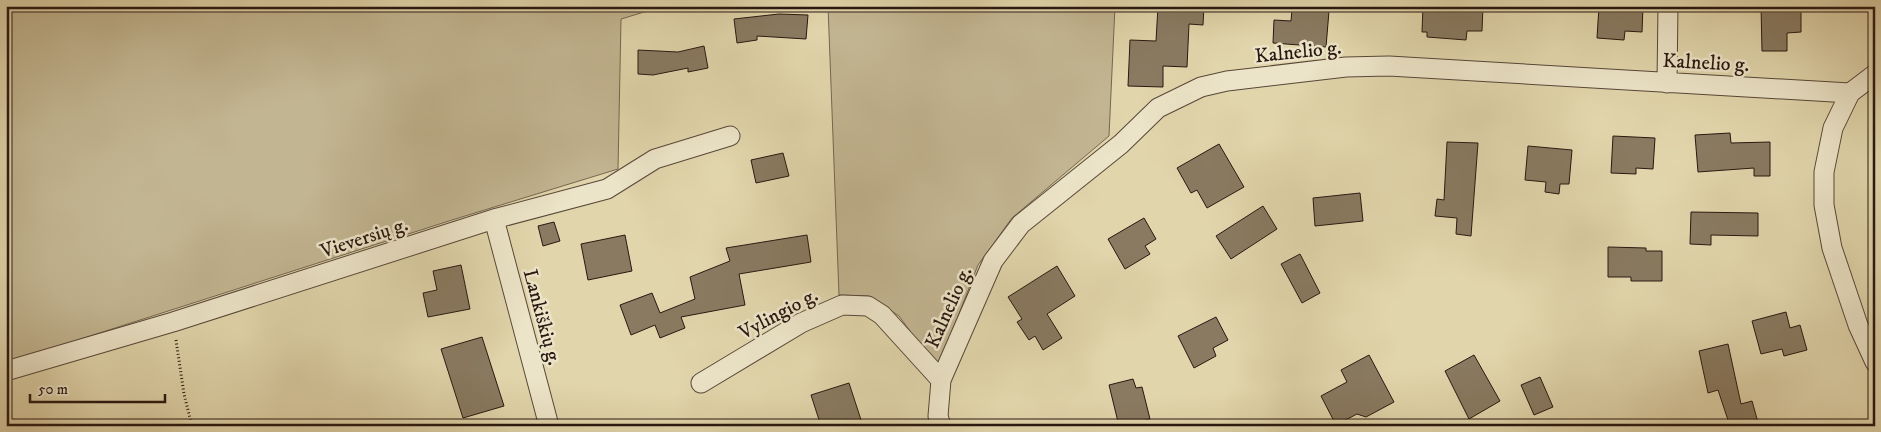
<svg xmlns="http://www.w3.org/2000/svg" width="1881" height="432" viewBox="0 0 1881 432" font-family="'IM FELL DW Pica',serif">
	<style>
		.green { fill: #c2b591; stroke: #766651 }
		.building { fill: #897a61; stroke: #291811 }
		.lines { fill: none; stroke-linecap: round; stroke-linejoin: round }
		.minor-casing { stroke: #574738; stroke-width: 21 }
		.path { stroke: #291811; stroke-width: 3; stroke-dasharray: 1 2.5; stroke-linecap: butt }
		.minor { stroke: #ece4c8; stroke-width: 19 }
		.labels { text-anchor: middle; stroke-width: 5; stroke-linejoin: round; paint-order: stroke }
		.street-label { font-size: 20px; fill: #291811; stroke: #ece4c8 }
	</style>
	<rect width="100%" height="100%" fill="#e1d5ab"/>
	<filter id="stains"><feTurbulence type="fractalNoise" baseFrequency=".004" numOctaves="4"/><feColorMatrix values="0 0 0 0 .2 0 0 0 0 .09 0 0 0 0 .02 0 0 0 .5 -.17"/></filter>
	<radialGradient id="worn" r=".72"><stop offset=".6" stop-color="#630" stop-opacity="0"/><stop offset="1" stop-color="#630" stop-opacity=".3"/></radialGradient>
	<path class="green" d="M6,6h658l-43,13 -3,150 -166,51 -446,143z
		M828,6h287l-6,130 -97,82 -34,47 -37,95 -6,5 -36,-49 -30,-20 -30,-1z"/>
	<path class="building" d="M1158,6h46l-1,19 -14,-1 -2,43 -24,-1v21l-35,-1 2,-46 26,1z
		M1423,6h60l-1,25h-15l-1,9 -39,-3v-5h-5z
		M1599,6h44l-1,26 -17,-1 -1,9 -27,-2z
		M1761,6h40v26l-14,1v18h-25z
		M1292,9l37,2 -3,36 -53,-4 1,-23 17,1z
		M779,14l29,1 -2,24 -49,-3v4l-20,3 -3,-24z
		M704,46l4,22 -20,4v-4l-35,7 -15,-1v-24l40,2z
		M1730,133l1,10 39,-1v34h-16v-8l-56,4 -3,-37z
		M1613,136l42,2 -2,31 -17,-1v6l-25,-1z
		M1447,142l31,1 -7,93 -15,-2 1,-16 -22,-2 2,-17 7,1z
		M1219,144l25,43 -37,21 -10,-18 -6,3 -14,-25z
		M1528,146l44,4 -3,34h-9l-1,10 -14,-2 1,-10 -21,-2z
		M783,153l6,23 -33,7 -5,-23z
		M1360,193l3,28 -48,5 -2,-28z
		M1263,206l14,23 -46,30 -15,-23z
		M1691,212l67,1v23l-47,-1v10l-21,-1z
		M1144,218l12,21 -11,7 5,8 -25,15 -17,-30z
		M554,222l6,19 -17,5 -5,-20z
		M625,235l7,36 -44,9 -7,-36z
		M807,235l4,27 -72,12 6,31 -64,12 4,11 -25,10 -5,-13 -24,10 -11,-30 32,-12 8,20 35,-14 -5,-22 40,-16 -4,-13z
		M1608,247l38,1v3h16v30h-31v-4h-23z
		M1300,254l20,39 -18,10 -21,-39z
		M461,265l9,44 -42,8 -5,-24 14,-3 -4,-19z
		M1057,266l18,30 -28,18 15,24 -19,12 -8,-14 -6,4 -12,-18 5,-3 -14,-22z
		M1786,312l4,16 10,-3 7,25 -23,6 -2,-7 -21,5 -9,-33z
		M1216,317l12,23 -15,8 3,8 -22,12 -16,-32z
		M482,337l22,69 -41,12 -22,-69z
		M1728,344l13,60 11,-3 7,25h-29l-12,-36 -10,3 -9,-42z
		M1369,355l25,47 -28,15 -9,-3 -21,11 -15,-29 26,-14 -6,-12z
		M1474,355l26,46 -31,18 -24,-48z
		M1540,377l13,30 -19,8 -13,-30z
		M1133,379l3,9 6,-1 8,32 -31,7 -10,-41z
		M849,383l14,43h-42l-10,-31z"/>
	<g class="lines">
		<defs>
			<path id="minor" d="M1875,74l-25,19 -17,35 -9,44v33l8,43 26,77 17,37
				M1667,83l1,-77
				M494,219l55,207
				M6,371l167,-49 321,-103 113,-30 48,-30 75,-23
				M701,383l100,-60 41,-18 26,1 14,9 59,65
				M941,426l-3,-10 3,-36 52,-119 28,-37 100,-80 37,-36 43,-21 26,-6 119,-14 43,-1 461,27"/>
		</defs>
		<use href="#minor" class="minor-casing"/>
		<path class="path" d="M176,340l8,54 8,32"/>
		<use href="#minor" class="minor"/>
	</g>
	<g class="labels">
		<g class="street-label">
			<text transform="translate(1298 51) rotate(-6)" y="7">Kalnelio g.</text>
			<text transform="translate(1706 62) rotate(3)" y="7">Kalnelio g.</text>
			<text transform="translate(364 237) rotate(-18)" y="7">Vieversių g.</text>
			<text transform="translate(948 307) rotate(-66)" y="7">Kalnelio g.</text>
			<text transform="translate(778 313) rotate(-28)" y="7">Vylingio g.</text>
			<text transform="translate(543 317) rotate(75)" y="7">Lankiškių g.</text>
		</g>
	</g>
	<rect width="1881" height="432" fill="none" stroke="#e1d5ab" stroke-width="25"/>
	<rect x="8" y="8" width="1866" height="417" fill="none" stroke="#291811" stroke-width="2.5"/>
	<rect x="12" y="12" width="1856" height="407" fill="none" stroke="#291811"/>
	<path d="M30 394v8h135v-8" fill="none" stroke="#291811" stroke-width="2.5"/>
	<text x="38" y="394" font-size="15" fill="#291811" stroke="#ece4c8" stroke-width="4" paint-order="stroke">50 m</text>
	<rect width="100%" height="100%" filter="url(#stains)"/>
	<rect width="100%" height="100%" fill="url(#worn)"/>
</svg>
